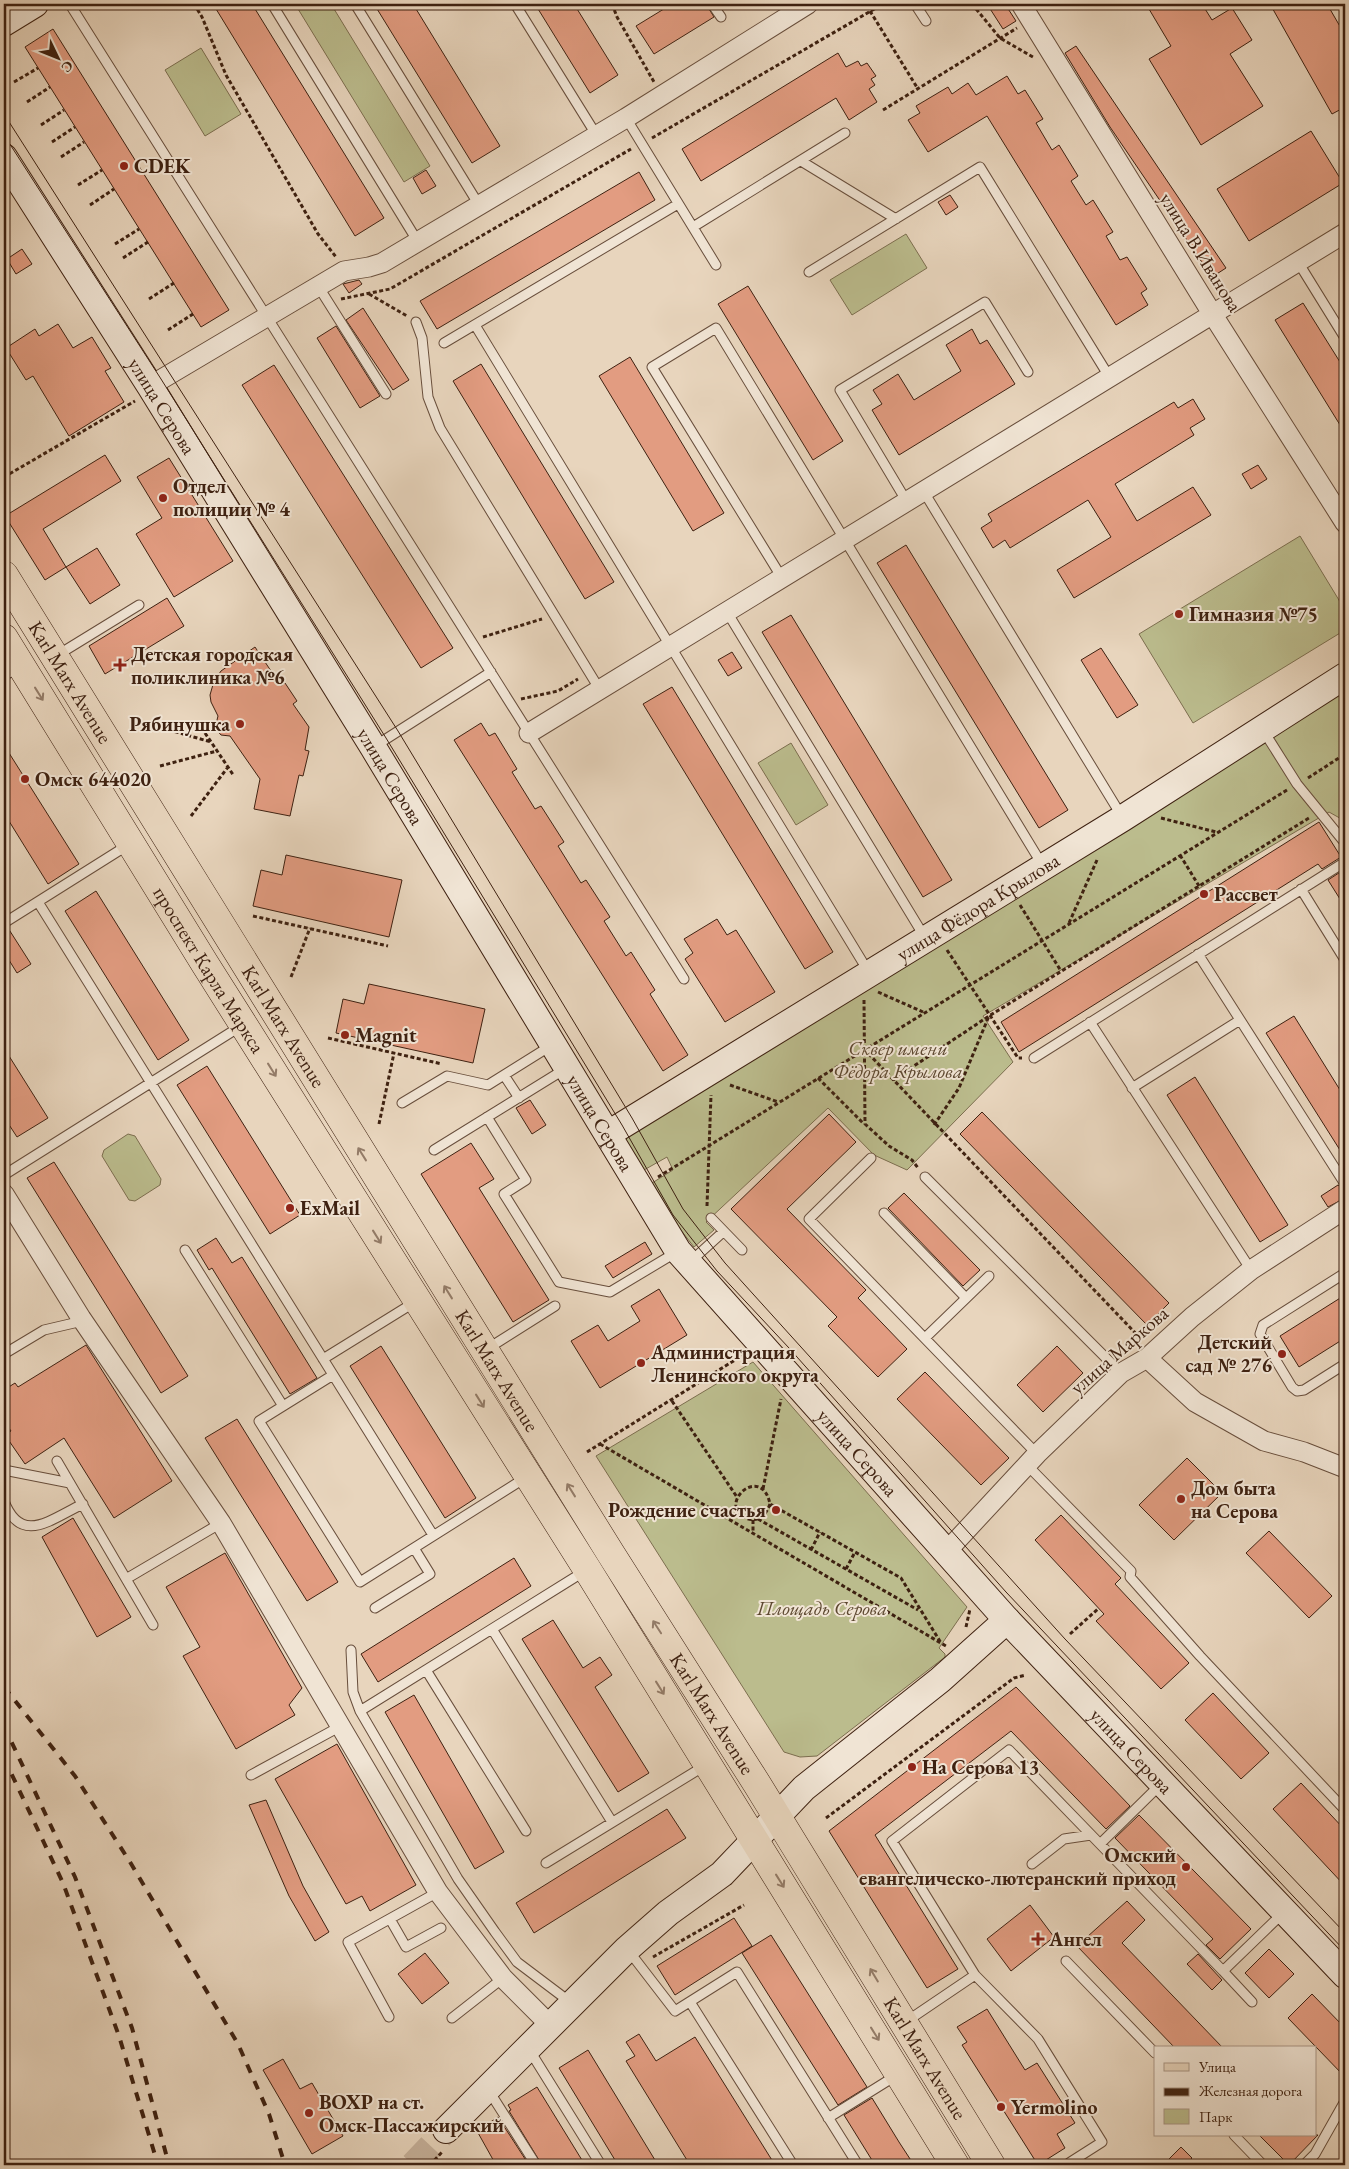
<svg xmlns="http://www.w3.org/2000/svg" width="1349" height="2169" viewBox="0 0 1349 2169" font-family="'EB Garamond',serif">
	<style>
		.green { fill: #bbbc8d; stroke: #7c6e4f }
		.building { fill: #e29c81; stroke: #3e2111 }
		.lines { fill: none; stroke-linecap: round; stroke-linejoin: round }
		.secondary-tunnel { stroke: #c6b19b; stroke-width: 26; stroke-dasharray: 26 13; stroke-linecap: butt }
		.lane-casing { stroke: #684e3c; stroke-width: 11 }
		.street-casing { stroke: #684e3c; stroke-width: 21 }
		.secondary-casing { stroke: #3e2111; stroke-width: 28 }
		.primary-casing { stroke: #3e2111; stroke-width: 29 }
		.path { stroke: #3e2111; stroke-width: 3; stroke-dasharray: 4 2.5; stroke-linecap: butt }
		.lane { stroke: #f0e4d4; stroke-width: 9 }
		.street { stroke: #f0e4d4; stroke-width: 19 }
		.secondary { stroke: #f0e4d4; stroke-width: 26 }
		.primary { stroke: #e8d5bd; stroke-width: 28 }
		.tram { stroke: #3e2111; stroke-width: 1 }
		.rail { stroke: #3e2111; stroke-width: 4; stroke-dasharray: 9 9; stroke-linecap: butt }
		.oneway { stroke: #937b67 }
		.poi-dot { fill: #8f2418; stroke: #f0e4d4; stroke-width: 2 }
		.labels { text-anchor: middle; stroke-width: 4; stroke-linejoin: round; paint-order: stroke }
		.poi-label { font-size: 20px; font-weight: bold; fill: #3e2111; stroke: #f0e4d4; text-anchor: start }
		.street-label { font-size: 20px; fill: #3e2111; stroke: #f0e4d4 }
		.park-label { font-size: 20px; font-style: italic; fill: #5d4830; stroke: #f0e4d4 }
	</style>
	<rect width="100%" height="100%" fill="#e8d5bd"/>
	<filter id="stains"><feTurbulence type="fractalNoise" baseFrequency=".004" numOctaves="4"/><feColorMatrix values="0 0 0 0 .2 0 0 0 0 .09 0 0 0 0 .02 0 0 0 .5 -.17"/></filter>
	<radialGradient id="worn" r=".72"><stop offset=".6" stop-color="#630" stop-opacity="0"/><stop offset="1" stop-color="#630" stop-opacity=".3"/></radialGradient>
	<path class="green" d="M295,4h36l99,162 -26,16z
		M201,48l40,66 -36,22 -40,-66z
		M906,234l21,34 -75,47 -22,-35z
		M1300,536l45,74v20l-152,93 -54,-89z
		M1345,685v136l-16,-9 -346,204 30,46 -106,108 -33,-15 -46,-47 -122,114 8,8 -20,17 -25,-32 -17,-32 21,-13 -6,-13 -23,13 -19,-30 6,-11z
		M791,743l37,62 -32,20 -38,-62z
		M128,1134l7,2 26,43 -1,6 -25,16 -6,-1 -27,-44 2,-6z
		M753,1362l214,245 -28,41 6,6v3l-128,99 -17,1 -16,-5 -188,-296z"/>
	<path class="building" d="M213,4h39l132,214 -29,18z
		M374,4h39l87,142 -28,17z
		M535,4h39l44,71 -28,18z
		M672,4h34l8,13 -60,37 -18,-28z
		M987,4h18l11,17 -13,8z
		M1146,4h56l10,16 20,-12 20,32 -22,14 33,52 -62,39 -52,-86 22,-13z
		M1270,4h57l18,31v72l-13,7z
		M53,29l176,281 -28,17 -176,-280z
		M1076,46l150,222 -14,9 -102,-150 -45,-74z
		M838,53l8,14 12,-6 3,5 6,-3 9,13 -5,3 4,6 -6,4 8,13 -28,18 -13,-22 -135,83 -19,-32z
		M1007,76l11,18 7,-4 18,29 -7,4 16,27 7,-5 19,31 -7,5 15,24 7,-5 20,32 -7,4 14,24 7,-3 20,32 -6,4 7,12 -32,20 -129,-209 -59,36 -20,-32 12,-7 -4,-7 32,-19 4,7 16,-11 8,12z
		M1311,131l32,52 -94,58 -32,-52z
		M426,170l10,16 -14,8 -9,-16z
		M639,172l16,28 -218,129 -17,-28z
		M950,195l8,12 -12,8 -8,-13z
		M22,249l10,15 -16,10 -9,-15z
		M359,280l3,4 -13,9 -6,-9z
		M748,286l95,155 -30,19 -95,-156z
		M1303,303l42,67v63l-70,-113z
		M363,308l46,72 -16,10 -47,-70z
		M58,324l15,24 19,-11 19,31 -6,3 19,31 -55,34 -36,-60 -7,4 -20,-32 29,-19 4,7z
		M336,326l44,70 -20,12 -43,-70z
		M972,329l8,15 7,-4 28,44 -116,71 -27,-45 10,-6 -9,-14 25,-16 16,26 47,-29 -15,-26z
		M630,357l94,156 -31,18 -94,-155z
		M481,364l133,218 -29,17 -132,-218z
		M274,365l179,283 -32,20 -179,-283z
		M1193,399l12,20 -15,9 4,7 -79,49 22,37 56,-34 18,28 -137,83 -17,-28 54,-33 -23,-37 -78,48 -5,-8 -12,8 -12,-20 11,-7 -4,-7 186,-112 4,6z
		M105,455l16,26 -78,48 23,38 -21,13 -40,-64z
		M169,458l64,103 -59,36 -38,-63 26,-16 -25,-41z
		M1258,465l9,14 -16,10 -9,-15z
		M906,545l162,265 -29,18 -162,-265z
		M97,548l23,37 -30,19 -24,-37z
		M167,598l17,28 -79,48 -16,-28z
		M791,615l161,265 -29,17 -161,-265z
		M255,647l26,39 4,-3 12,18 -4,3 16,23 -4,23 4,1 -6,25 -4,-1 -9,41 -36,-7 6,-30 -30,-43 -9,-1 -6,-7 3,-12 -7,-14 -1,-7 4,-14 7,-10z
		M1101,648l37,57 -21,13 -36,-58z
		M732,652l10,16 -14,8 -10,-16z
		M672,687l161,265 -28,17 -162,-265z
		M481,723l8,13 6,-3 22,36 -5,3 23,37 6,-3 23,36 -6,4 23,37 5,-3 24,37 -6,4 22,35 5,-4 24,38 -5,4 38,61 -25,16 -209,-331z
		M4,745l75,119 -31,20 -44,-71z
		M1319,822l22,35 -19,12 -4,-5 -299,188 -18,-30z
		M286,855l116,25 -13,57 -136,-31 8,-36 21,5z
		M1345,869v38l-17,-27z
		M96,891l93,149 -31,20 -93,-149z
		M717,919l10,16 9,-5 39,62 -50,30 -40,-63 8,-6 -9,-14z
		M8,928l23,36 -14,9 -13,-21v-23z
		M369,984l116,25 -12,54 -137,-30 7,-34 21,5z
		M1294,1016l51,82v60l-79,-125z
		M4,1048l44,70 -31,19 -13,-20z
		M207,1066l93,149 -30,19 -93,-149z
		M1195,1077l93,148 -28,17 -93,-147z
		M530,1100l16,25 -14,9 -16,-26z
		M982,1112l187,191 -22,22 -187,-191z
		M829,1114l27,28 -69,67 79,81 -8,8 49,51 -29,28 -50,-51 9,-9 -106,-108z
		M471,1143l23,36 -15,9 70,112 -36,22 -92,-148z
		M54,1162l134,214 -27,17 -134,-215z
		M1338,1185l7,5v8l-17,9 -7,-11z
		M904,1193l76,77 -17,16 -75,-78z
		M216,1238l16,25 10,-6 75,121 -27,16 -78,-126 -3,2 -12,-20z
		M645,1242l7,12 -39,24 -8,-12z
		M659,1289l28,46 -87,53 -29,-47 27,-16 10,16 32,-20 -9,-15z
		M1345,1295v43l-46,29 -19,-31z
		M86,1345l86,136 -58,37 -50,-80 -39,26 -20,-29 6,-4 -7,-10v-31l11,-7 3,4z
		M381,1346l95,152 -31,20 -95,-152z
		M1057,1346l26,27 -40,39 -26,-27z
		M925,1372l84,86 -28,27 -84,-86z
		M237,1419l101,163 -31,19 -102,-163z
		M1187,1458l35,35 -48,47 -35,-35z
		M1061,1515l60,63 -6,6 74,79 -28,26 -65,-68 8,-7 -69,-74z
		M73,1518l58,99 -34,20 -55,-100z
		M1269,1531l63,65 -23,22 -63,-65z
		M225,1553l77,135 -13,17 6,10 -59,34 -53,-93 17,-9 -34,-60z
		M514,1558l17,28 -153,96 -17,-28z
		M553,1620l30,48 17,-11 12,18 -17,12 54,86 -31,19 -96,-153z
		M1016,1687l114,119 -24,23 -95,-98 -136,104 83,134 -31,19 -98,-157z
		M1213,1693l56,60 -28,26 -56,-59z
		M414,1695l90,157 -29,17 -90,-157z
		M337,1744l79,141 -46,26 -8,-15 -16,8 -71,-125z
		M1301,1783l44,47v56l-72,-77z
		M266,1800l37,86 26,46 -14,9 -26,-45 -40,-91z
		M667,1809l19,29 -152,95 -18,-30z
		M1139,1815l112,114 -31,30 -14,-14 7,-6 -98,-101z
		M1127,1901l18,19 -23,23 101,105h-48l-98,-102z
		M1030,1905l24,32 -43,34 -24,-32z
		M734,1918l18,28 -77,49 -18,-29z
		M771,1935l96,152 -29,18 -96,-152z
		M1269,1949l25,25 -25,24 -24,-25z
		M425,1953l24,30 -27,21 -24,-30z
		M1198,1954l24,26 -10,10 -25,-26z
		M1312,1994l33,34v49l-57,-59z
		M987,2009l38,61 12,-7 38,60 -18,11 8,14 -27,17 -76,-120 5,-3 -10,-15z
		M639,2034l17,27 39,-24 80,128h-85l-64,-104 9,-5 -9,-14z
		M588,2050l70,115h-40l-59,-97z
		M283,2059l17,30 12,-6 31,53 -31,18 -49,-84z
		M537,2087l48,78h-43l-33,-54 2,-1 -3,-5z
		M872,2098l27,44 15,23h-39l-31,-50z
		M498,2117l31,48h-33l-19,-34z
		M1259,2135h59l-29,30z
		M1181,2147l11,11 -7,7h-22z"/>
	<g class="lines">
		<path class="secondary-tunnel" d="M413,2165l33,-35"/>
		<defs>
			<path id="lane" d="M272,4l146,238
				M355,4l124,201
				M515,4l82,132
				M712,4l9,13
				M915,4l11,17
				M71,6l613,973
				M626,118l90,147
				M801,161l95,58
				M693,227l152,-94
				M1298,262l47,76
				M809,272l171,-105 130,211
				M318,286l68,108
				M416,322l6,16 6,59 12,31 160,262
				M475,325l393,646
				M444,343l234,-139
				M924,492l197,323
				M907,502l-67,-112 145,-88 43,70
				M782,578l-130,-211 64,-39 327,538
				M727,612l197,324
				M56,656l83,-51
				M4,676l14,-9
				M1263,730l34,54 48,59
				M375,746l116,-74
				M1301,889l44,71
				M38,902l395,633
				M4,923l124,-78
				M1198,954l147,230
				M1090,1022l161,248
				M1034,1058l311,-196
				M504,1075l15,23
				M1132,1088l108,-68
				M402,1103l45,-27 41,9 64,-40
				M487,1117l39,63 -22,14 55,88 51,10 65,-39
				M434,1150l131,-81
				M871,1158l-62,61 228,235
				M4,1175l237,-149
				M925,1177l196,196
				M884,1213l82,85
				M711,1218l31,32
				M185,1250l98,156
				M690,1262l33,-30
				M1345,1273l-82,52 -3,9 32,53 5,4 7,-1 41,-26
				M925,1338l64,-62
				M487,1349l68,-43
				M4,1354l40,-24 30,-7 7,-5
				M323,1359l92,-57
				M333,1375l-74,46 101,161 165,-104
				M57,1461l96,164
				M1028,1466l103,105 -1,6 70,79 145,154
				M4,1470l66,13
				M4,1501c17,45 47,18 79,3
				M126,1579l95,-56
				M375,1608l55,-34 -16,-26
				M492,1629l120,193
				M351,1650l2,42 7,19 98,168 37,53 22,30 53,40
				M426,1670l100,161
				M360,1711l225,-140
				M251,1775l90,-49
				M1100,1844l123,127 60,-58
				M546,1863l160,-98
				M1032,1864l32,-25 27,-4
				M390,1919l16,28 35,-19
				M628,1950l47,61 62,-39 121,193
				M1066,1961l89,92
				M1223,1971l29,31
				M975,1975l63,64 64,103 -33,21
				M690,2002l103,163
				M389,2017l-41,-75 90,-50
				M452,2018l51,-40
				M907,2021l68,-46 -83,-134 117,-91 91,94 60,-59
				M530,2051l71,114
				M489,2091l47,74
				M828,2118l69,-43
				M1234,2135l29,30
				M1304,2165l11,-11 30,-53"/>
			<path id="street" d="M1021,4l192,311 132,208
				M150,386l194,-115 25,-4 13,-4 244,-145 182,-114
				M529,733l816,-500
				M4,1194l77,124 140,205 217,369 65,86 48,48
				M1147,1358l48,44 69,39 40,11 41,16
				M946,1552l91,-98 84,-81 26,-15 45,-41 59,-47 94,-61"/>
			<g id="secondary">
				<path d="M4,23l31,-19"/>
				<path id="s1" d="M4,157l146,229 223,361 305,504 329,369 338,355"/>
				<path id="s2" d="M608,1134l515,-316 222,-142"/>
				<path d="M446,2130l181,-181 41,-36 54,-39 82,-86 136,-108 67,-60"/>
			</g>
			<g id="primary">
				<path id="s3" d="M4,575l607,979 146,230 234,381"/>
				<path id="s4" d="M4,638l201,326 382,605 368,596"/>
			</g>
		</defs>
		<use href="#lane" class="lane-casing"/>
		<use href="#street" class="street-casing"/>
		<use href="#secondary" class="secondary-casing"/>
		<use href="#primary" class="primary-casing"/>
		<path class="path" d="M194,4l8,13 24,58 92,159 18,23
			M612,4l5,13 37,65
			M972,4l28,34 33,19
			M197,9l9,-5
			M870,11l48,78
			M14,82l24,-14
			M27,102l23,-15
			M883,110l134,-82
			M41,125l23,-15
			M652,138l231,-134
			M52,142l23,-15
			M61,157l23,-15
			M78,185l24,-15
			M90,205l24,-16
			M115,244l24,-15
			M123,258l25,-16
			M369,294l38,22
			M149,299l25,-16
			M341,299l49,-10 241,-140
			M168,330l25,-16
			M4,477l131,-76
			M483,637l59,-18
			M521,699l37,-8 20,-12
			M131,719l80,23
			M205,733l29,43
			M160,766l57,-15
			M1308,778l37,-24
			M191,816l37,-49
			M1161,818l55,14
			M1180,855l19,31
			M1020,905l41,66
			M253,916l135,30
			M1069,923l28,-63
			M947,950l71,108h4
			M291,977l19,-49
			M878,992l45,20
			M864,1000l1,124 24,22 23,14 6,8
			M328,1038l114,26
			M864,1049l278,291
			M818,1078l46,46
			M893,1080l96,-64 320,-198
			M730,1085l48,17
			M379,1124l15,-71
			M934,1125l25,-37 30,-72
			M658,1177l629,-387
			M707,1206l4,-111
			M672,1401l65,96
			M600,1444l346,202
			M587,1452l156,-97
			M763,1489l18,-90
			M770,1504c-4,12 -14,20 -26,13 -26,-15 18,-53 26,-13l131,74 40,65
			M758,1519l160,91
			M753,1520v13
			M811,1550l9,-18
			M846,1569l9,-17
			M966,1627l4,-18
			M1070,1634l29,-26
			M826,1818l188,-140 12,-3
			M653,1957l91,-52
			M430,2165l13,-14"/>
		<use href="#lane" class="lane"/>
		<use href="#street" class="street"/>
		<use href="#secondary" class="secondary"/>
		<use href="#primary" class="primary"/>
		<path class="tram" d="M4,114l394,617 234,387 51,91 42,54 340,376 280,294
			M4,135l157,244 225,359 236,387 51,90 44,56 72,77 217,244 339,359"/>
		<path class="rail" d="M4,1687l71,89 55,86 108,182 31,70 16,51
			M4,1726l71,151 57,151 37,137
			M4,1758l59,125 56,153 39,129"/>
	</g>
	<defs><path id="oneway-shaft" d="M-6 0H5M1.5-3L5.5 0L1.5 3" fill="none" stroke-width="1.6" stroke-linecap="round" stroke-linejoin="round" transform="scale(1.25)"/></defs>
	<g class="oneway">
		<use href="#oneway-shaft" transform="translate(39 694) rotate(58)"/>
		<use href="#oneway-shaft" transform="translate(272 1070) rotate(58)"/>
		<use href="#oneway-shaft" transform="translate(362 1154) rotate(-122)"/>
		<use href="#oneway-shaft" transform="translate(377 1237) rotate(58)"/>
		<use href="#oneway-shaft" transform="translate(448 1292) rotate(-122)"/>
		<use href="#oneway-shaft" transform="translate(480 1401) rotate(58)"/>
		<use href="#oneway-shaft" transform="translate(571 1490) rotate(-122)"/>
		<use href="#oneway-shaft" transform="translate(657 1627) rotate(-123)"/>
		<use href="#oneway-shaft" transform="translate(660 1688) rotate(58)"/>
		<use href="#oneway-shaft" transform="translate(780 1881) rotate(58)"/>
		<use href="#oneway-shaft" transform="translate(874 1975) rotate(-121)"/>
		<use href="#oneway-shaft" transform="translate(875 2034) rotate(58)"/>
	</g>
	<g class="poi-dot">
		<circle cx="124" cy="166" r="5"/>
		<circle cx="163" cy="498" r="5"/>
		<circle cx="1179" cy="614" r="5"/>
		<path d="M117.5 657.5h5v5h5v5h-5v5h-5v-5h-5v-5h5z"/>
		<circle cx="240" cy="724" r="5"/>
		<circle cx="25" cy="779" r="5"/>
		<circle cx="1204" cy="894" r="5"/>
		<circle cx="345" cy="1035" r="5"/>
		<circle cx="290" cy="1208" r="5"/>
		<circle cx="1282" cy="1354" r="5"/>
		<circle cx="641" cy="1363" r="5"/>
		<circle cx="1181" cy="1499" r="5"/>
		<circle cx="776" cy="1510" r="5"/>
		<circle cx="912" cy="1767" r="5"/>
		<circle cx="1186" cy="1867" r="5"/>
		<path d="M1035.5 1931.5h5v5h5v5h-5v5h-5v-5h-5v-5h5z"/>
		<circle cx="1001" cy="2107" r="5"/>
		<circle cx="309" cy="2113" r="5"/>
	</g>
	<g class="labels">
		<g class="poi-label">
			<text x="134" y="173">CDEK</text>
			<text x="173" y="493">Отдел<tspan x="173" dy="23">полиции № 4</tspan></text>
			<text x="1189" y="621">Гимназия №75</text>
			<text x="131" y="661">Детская городская<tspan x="131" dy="23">поликлиника №6</tspan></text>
			<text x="230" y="731" text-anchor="end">Рябинушка</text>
			<text x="35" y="786">Омск 644020</text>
			<text x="1214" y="901">Рассвет</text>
			<text x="355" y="1042">Magnit</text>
			<text x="300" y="1215">ExMail</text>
			<text x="1272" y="1349" text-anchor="end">Детский<tspan x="1272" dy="23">сад № 276</tspan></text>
			<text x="651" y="1359">Администрация<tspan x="651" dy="23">Ленинского округа</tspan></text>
			<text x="1191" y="1495">Дом быта<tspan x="1191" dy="23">на Серова</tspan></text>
			<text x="766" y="1517" text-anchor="end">Рождение счастья</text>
			<text x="922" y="1774">На Серова 13</text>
			<text x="1176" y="1862" text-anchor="end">Омский<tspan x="1176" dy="23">евангелическо-лютеранский приход</tspan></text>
			<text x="1049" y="1946">Ангел</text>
			<text x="319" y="2109">ВОХР на ст.<tspan x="319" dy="23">Омск-Пассажирский</tspan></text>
			<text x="1011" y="2114">Yermolino</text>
		</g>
		<g class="street-label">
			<text transform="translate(1201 252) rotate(58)" y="7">улица В.Иванова</text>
			<text dy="7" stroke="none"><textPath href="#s1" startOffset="295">улица Серова</textPath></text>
			<text dy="7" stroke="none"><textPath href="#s3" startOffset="126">Karl Marx Avenue</textPath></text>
			<text dy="7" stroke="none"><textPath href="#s1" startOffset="730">улица Серова</textPath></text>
			<text dy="7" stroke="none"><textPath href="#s2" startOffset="434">улица Фёдора Крылова</textPath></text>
			<text dy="7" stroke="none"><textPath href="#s4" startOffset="390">проспект Карла Маркса</textPath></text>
			<text dy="7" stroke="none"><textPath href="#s3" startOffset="531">Karl Marx Avenue</textPath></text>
			<text dy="7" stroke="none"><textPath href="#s1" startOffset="1135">улица Серова</textPath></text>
			<text transform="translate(1119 1350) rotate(-41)" y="7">улица Маркова</text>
			<text dy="7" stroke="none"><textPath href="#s3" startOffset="936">Karl Marx Avenue</textPath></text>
			<text dy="7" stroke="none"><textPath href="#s1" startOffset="1555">улица Серова</textPath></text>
			<text dy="7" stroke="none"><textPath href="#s3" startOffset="1341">Karl Marx Avenue</textPath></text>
			<text dy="7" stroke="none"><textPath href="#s1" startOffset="1960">улица Серова</textPath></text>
			<text dy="7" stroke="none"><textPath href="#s3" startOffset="1746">Karl Marx Avenue</textPath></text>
		</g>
		<g class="park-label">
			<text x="898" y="1055">Сквер имени<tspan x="898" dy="23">Фёдора Крылова</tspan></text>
			<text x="822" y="1615">Площадь Серова</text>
		</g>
	</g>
	<rect width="1349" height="2169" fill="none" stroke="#e8d5bd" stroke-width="20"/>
	<rect x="5" y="5" width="1339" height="2159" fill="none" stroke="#3e2111" stroke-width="2.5"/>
	<rect x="10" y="10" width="1329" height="2149" fill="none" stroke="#3e2111"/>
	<rect x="1154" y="2046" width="162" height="90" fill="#f0e4d4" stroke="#a99686"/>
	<rect x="1164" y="2063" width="25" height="8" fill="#e8d5bd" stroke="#a99686"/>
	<text x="1199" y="2072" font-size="15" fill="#3e2111">Улица</text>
	<rect x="1164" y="2088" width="25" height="8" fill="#3e2111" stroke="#a99686"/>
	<text x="1199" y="2096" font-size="15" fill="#3e2111">Железная дорога</text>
	<rect x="1164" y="2109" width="25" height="15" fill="#bbbc8d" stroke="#a99686"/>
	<text x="1199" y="2122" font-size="15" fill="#3e2111">Парк</text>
	<g transform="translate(58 58) rotate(133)" stroke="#f0e4d4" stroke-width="4" paint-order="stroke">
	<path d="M0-4L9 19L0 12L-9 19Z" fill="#3e2111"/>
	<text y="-8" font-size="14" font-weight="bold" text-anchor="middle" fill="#3e2111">С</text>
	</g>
	<rect width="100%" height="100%" filter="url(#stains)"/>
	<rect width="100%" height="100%" fill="url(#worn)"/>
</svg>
